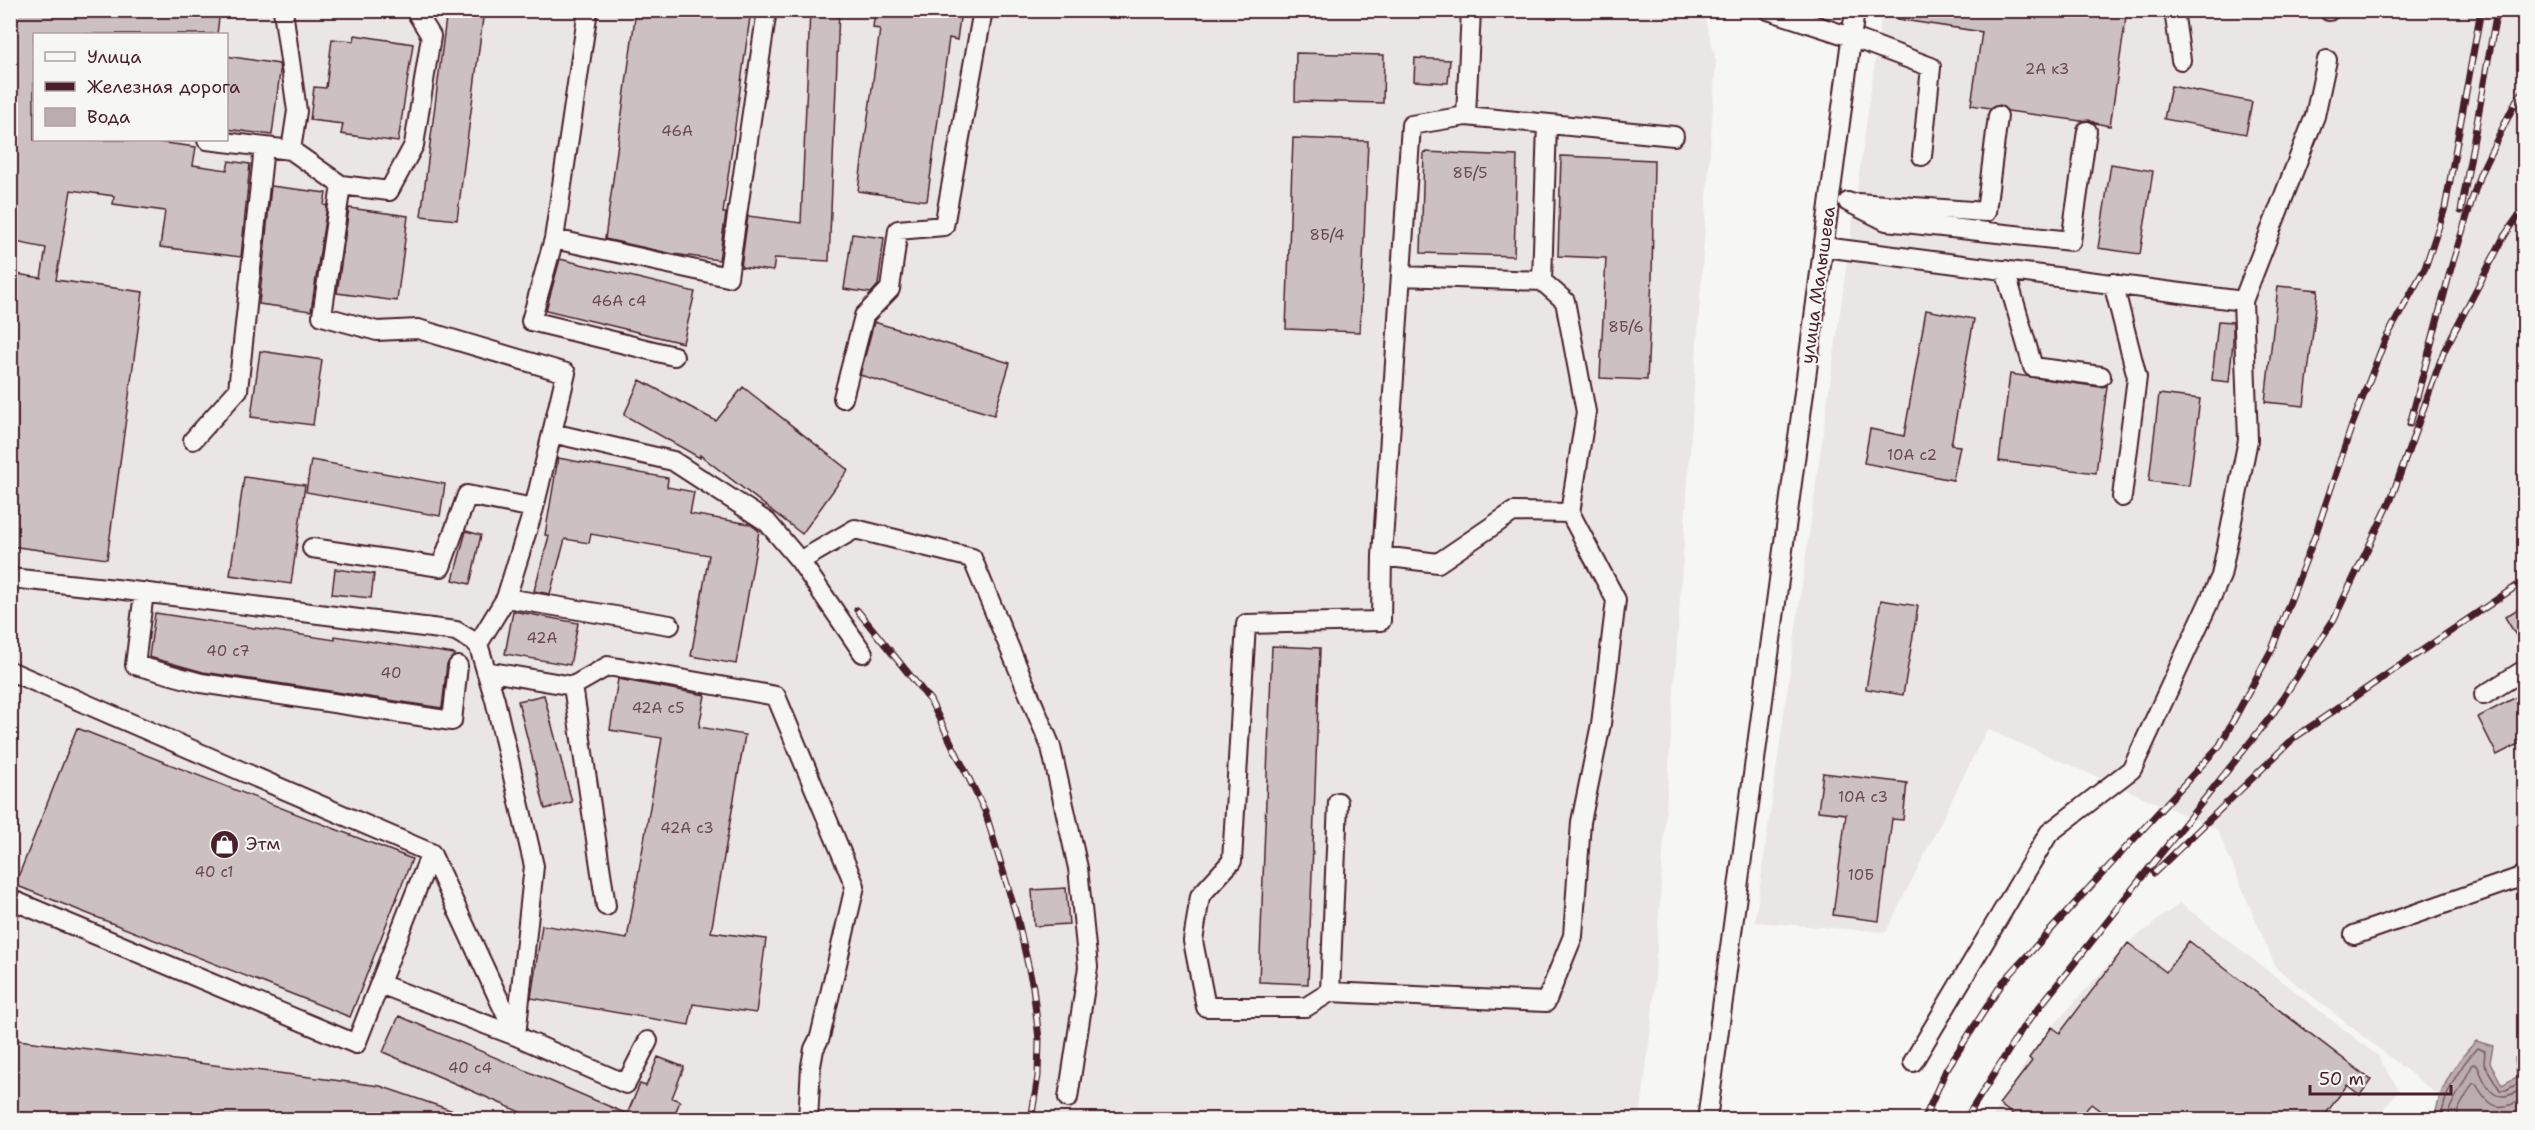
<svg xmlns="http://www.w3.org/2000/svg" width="2535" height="1130" viewBox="0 0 2535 1130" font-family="'Shantell Sans',sans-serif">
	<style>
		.built { fill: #e9e6e3; fill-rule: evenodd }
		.water { fill: #bbadae; stroke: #8e747a; stroke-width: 1.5 }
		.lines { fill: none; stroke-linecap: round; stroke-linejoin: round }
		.shore { stroke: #77585f; stroke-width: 1.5 }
		.building { fill: #ccc1c0; stroke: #4a1f2b; stroke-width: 1.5 }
		.minor-casing { stroke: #4a1f2b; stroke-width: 22 }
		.minor { stroke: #f6f6f2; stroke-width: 18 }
		.rail-casing { stroke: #4a1f2b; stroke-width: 7 }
		.rail { stroke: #f6f6f2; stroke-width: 4.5; stroke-dasharray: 14; stroke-linecap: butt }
		.labels { text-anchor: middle; stroke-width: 4.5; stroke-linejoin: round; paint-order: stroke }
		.number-label { font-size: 15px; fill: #6a4850 }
		.street-label { font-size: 18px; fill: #4a1f2b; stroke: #f6f6f2 }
		.poi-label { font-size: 18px; fill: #4a1f2b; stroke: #f6f6f2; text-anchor: start }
	</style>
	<rect width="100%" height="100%" fill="#f6f6f2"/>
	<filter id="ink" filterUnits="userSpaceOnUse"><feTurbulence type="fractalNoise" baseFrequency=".0167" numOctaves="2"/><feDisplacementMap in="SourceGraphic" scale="12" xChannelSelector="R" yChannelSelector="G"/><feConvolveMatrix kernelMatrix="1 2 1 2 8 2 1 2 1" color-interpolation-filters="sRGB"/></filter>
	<g filter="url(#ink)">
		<path class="built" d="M10,11h1693l13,49 -64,958 -12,101h-1629zM34,34h192v106h-192z
			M1882,11h642v1077l-55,31 -193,-151 -59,-139 -230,-100 -101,203 -131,-10z
			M2180,903l198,153 21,34 -24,29 -384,1 38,-62 23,-31 76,-84z"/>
		<path class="water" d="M2476,1041l17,5 -3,16 12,23 15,-8 -2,-19 9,2v59h-89c3,-30 21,-57 41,-78z"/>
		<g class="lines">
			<path class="shore" d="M2441,1120c3,-26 18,-53 36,-72l8,3 -1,13 16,26h6l15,-8 1,-14 2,-2
				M2448,1120l2,-12 23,-44 4,1c12,28 18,41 47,23
				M2457,1120l1,-10 15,-27 3,1c14,25 23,28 48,15"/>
		</g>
		<path class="building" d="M10,10h210l-3,24h-183v106h107l55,7 -3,18 34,5 2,-9 21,3 -9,93 -81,-10 5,-36 -52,-7 1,-8 -43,-6 -15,90 87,12 -36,267 -97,-13v-273l31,5 5,-30 -36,-7z
			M447,10h37l-27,210 -36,-4z
			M636,10h115l-28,203h3l-7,47 -46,-6 -68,-15z
			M810,10h29l-10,251 -54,-3 -2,13 -32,-4 7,-51 53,7z
			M875,10h86l-4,30 -8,-2 -22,163 -69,-10 22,-162 -7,-1z
			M1897,10h230l-17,116 -15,-3 -6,-3 -8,1 -73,-10 -8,-6 -10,3 -19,-3 11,-73 -85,-13z
			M355,35l58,9 -15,98 -57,-8 2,-10 -33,-4 4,-33 12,1 6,-49 22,2z
			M1296,53l88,2 -1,48 -88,-2z
			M226,56l53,8 1,8 -8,63 -46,-6z
			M1415,58l35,2 -2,23 -34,-2z
			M2171,86l81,16 -6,32 -82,-15z
			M1293,138l75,3 -8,191 -74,-3z
			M1424,152l93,4 -3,100 -93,-3z
			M1561,156l93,4 -2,117 -5,103 -47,-2 6,-120 -48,-2z
			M2111,164l42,7 -13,83 -42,-6z
			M271,186l55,7 -2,12 3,1 -16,105 -52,-7z
			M349,208l59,8 -11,85 -60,-8z
			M852,234l32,4 -6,47 -7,8 -27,-4z
			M560,259l135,33 -12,51 -137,-33z
			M2278,286l40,4 -14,116 -39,-4z
			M1926,310l48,9 -23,126 9,1 -7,34 -89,-17 6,-34 34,7z
			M2218,321l15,1v20l-4,40 -17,-2z
			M874,322l136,41 -16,52 -134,-40z
			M260,351l62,9 -9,65 -62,-8z
			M2010,374l90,13 7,-1 -11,87 -97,-12z
			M640,380l76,41 27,-34 105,83 -46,64 -102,-79v3l-76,-43z
			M2159,394l41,5 -11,87 -40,-5z
			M558,458l110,20 -1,9 27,5 -4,22 60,10 9,7 -23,133 -45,-8 18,-101 -118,-21 -2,9 -24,-4 -15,55 -16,-3 15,-55 -4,-1z
			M311,460l134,24 -5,32 -134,-24z
			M244,477l61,8 -14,99 -61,-9z
			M466,531l15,4 -11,49 -17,-4z
			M335,569l39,5 -3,24 -39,-4z
			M1881,600l37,6 -15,89 -37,-6z
			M2524,605v44l-19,-32z
			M513,611l65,12 -8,42 -65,-11z
			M155,613l180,27v-4l120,18 -8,10 -5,44 -239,-36 -54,-15z
			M1272,646l48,2 -12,336 -49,-2z
			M618,679l87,16 -6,32 46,8 -34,197 55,7 -10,74 -63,-9 -4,21 -158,-27 11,-73 85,14 35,-201 -52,-8z
			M2524,693v48l-27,14 -19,-38z
			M544,695l28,107 -27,7 -27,-108z
			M77,728l335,131 -62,158 -335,-132z
			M1823,773l84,10 -4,37 -11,-1 -13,102 -46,-6 13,-101 -28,-3z
			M1066,888l3,36 -35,2 -2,-36z
			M2189,941l182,139 -11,15 -13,-10 -25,34h-211l-20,-15 -13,15h-59l-20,-15 33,-43 -3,-3 23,-31 8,6 68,-90 38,29z
			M399,1016l228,98 13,-30 6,2 12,-29 26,10 -12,31 8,3 -7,18h-148l2,-4 -144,-63z
			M10,1039l370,47 91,31 -1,2h-396l-64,-8z"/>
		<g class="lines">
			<defs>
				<path id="minor" d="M415,10l16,26 -17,109 -25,46 -48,-6 -19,131 55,15 41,-2 148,44 -14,60
					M588,10l-34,229 -23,82 143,35
					M1471,10l-5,106 208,20
					M1768,10l83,27 80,30 -9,89
					M2174,10l7,50
					M2329,11v-1
					M207,140l84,10 6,-39 -14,-101
					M291,150l50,35
					M1848,202l38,19 185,20 16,-110
					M1857,203l129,9 12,-96
					M554,239l174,38 39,-267
					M1824,247l419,54 5,139 -27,136 -89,193 -83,64 -136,229
					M2005,270l28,97 68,9
					M1401,276l141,5 5,-157
					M1542,281l23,20 21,111 -16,101
					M2113,283l24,94 -15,120
					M2243,301l72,-185 12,-56
					M843,398l21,-82 26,-27 8,-59 46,-4 39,-216
					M193,440l45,-50 26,-243
					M312,548l129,19 26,-72 67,13 18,-75 121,28 94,61 33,39 63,92
					M800,561l55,-32 117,29 79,189 27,121 10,99 -20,131
					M10,578l106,11 340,42 22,13 17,56 39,166 -18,170 -136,-52
					M144,592l-9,73 66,18 251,38 6,-55
					M506,598l28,-90
					M478,644l28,-46 164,27
					M10,671l421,182 85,183 110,48 22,-43
					M486,671l87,15 35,-20 168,30 79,190 -35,151 -6,12 -3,17 -3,54
					M573,686l33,220
					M2484,695l40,-25
					M1338,802l-8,190 216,10 27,-66 8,-114 20,-98 15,-124 -46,-87 -57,-1 -75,51 -56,-7 29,-431 55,-9
					M10,899l346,145 75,-191
					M2354,935l170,-59
					M1330,992l-24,15h-100l-13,-66 7,-45 32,-35 14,-237 135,-3 1,-65
					M1707,1120l148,-1110"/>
			</defs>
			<use href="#minor" class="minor-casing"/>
			<use href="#minor" class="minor"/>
			<defs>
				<path id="rail" d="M2461,211l36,-201
					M2410,424l41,-156 29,-94 36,-73 8,-10
					M857,610l73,90 55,111 33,110 15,66 6,52 -1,37 -7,44
					M2154,873l140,-135 230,-157
					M2114,912l158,-197 62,-96 56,-117 54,-151 61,-116 19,-27
					M1924,1120l22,-50 57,-88 217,-237 52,-96 44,-116 36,-108 33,-85 40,-72 20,-60 36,-198
					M1965,1120l57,-91 97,-122"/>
			</defs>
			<use href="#rail" class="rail-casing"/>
			<use href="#rail" class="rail"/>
		</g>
	</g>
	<defs>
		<symbol id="shop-disc" viewBox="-11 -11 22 22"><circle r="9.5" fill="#4a1f2b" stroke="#f6f6f2"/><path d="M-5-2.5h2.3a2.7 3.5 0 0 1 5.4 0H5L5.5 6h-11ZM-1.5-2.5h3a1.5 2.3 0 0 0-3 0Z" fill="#fff"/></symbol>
	</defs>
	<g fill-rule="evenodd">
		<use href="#shop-disc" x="208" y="828" width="33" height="33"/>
	</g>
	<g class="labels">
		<g class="number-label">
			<text x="2047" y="74">2А к3</text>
			<text x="677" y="136">46А</text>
			<text x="1470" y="178">8Б/5</text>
			<text x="1327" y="240">8Б/4</text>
			<text x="619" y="306">46А с4</text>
			<text x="1626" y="332">8Б/6</text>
			<text x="1912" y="460">10А с2</text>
			<text x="542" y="643">42А</text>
			<text x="228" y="656">40 с7</text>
			<text x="391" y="678">40</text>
			<text x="658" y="713">42А с5</text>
			<text x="1863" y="802">10А с3</text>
			<text x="687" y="833">42А с3</text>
			<text x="214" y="877">40 с1</text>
			<text x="1861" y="880">10Б</text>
			<text x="470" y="1073">40 с4</text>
		</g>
		<g class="street-label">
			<text transform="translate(1818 285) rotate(-82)" y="6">улица Малышева</text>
		</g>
		<g class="poi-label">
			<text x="246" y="850">Этм</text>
		</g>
	</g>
	<rect width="2535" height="1130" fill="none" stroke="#f6f6f2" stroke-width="36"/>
	<rect x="18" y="18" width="2499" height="1094" fill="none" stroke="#4a1f2b" stroke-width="2" filter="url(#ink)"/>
	<rect x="33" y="33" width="195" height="108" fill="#f6f6f2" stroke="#b1a0a2" stroke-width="1.5"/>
	<rect x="45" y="52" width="30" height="9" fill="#f6f6f2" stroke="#b1a0a2" stroke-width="1.5"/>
	<text x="87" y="63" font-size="18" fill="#4a1f2b">Улица</text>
	<rect x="45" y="82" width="30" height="9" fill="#4a1f2b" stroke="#b1a0a2" stroke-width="1.5"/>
	<text x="87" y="93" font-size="18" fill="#4a1f2b">Железная дорога</text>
	<rect x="45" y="108" width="30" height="18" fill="#bbadae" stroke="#b1a0a2" stroke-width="1.5"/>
	<text x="87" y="123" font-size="18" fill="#4a1f2b">Вода</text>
	<path d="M2310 1085v9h141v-9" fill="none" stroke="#4a1f2b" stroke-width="3"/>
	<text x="2319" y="1085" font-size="18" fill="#4a1f2b" stroke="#f6f6f2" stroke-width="4.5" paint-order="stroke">50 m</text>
</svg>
